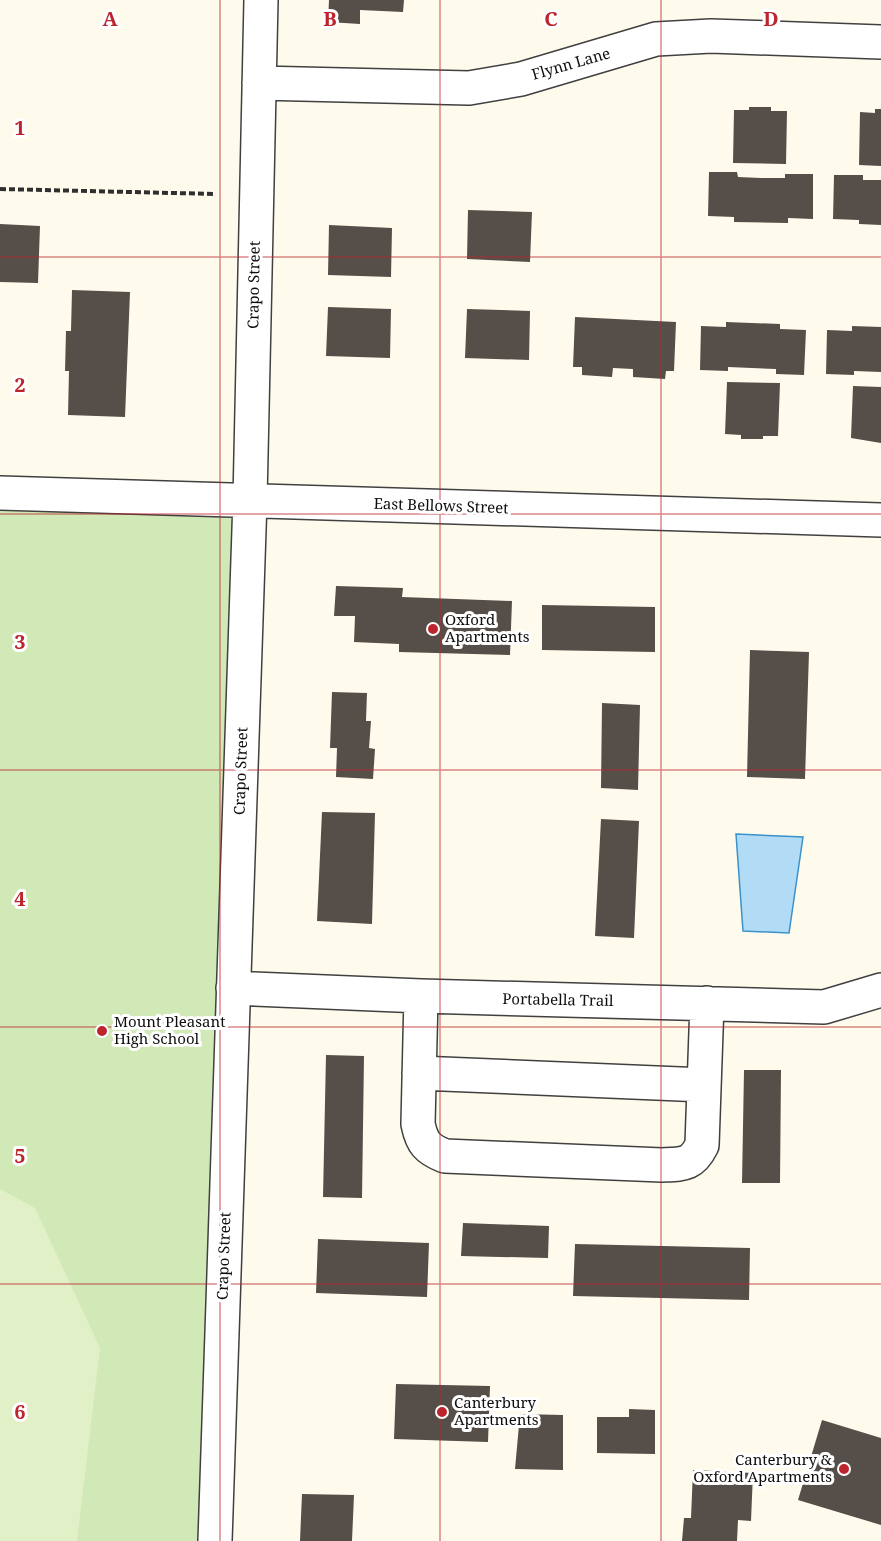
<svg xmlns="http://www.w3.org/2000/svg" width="881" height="1541" viewBox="0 0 881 1541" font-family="'Noto Serif',serif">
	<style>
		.green { fill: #d1e9b7 }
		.pitch { fill: #e2f0c8 }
		.water { fill: #b2dcf6; stroke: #3992cc; stroke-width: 1.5 }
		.building { fill: #554e49 }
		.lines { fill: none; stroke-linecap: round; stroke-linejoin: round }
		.minor-casing { stroke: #404040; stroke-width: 36 }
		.path { stroke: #2f2f2f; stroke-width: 4; stroke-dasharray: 6 3; stroke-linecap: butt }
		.minor { stroke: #fff; stroke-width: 33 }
		.grid { fill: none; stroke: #bc252d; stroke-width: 1.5; stroke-opacity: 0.55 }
		.poi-dot { fill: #bc252d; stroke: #fff; stroke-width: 2 }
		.labels { text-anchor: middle; stroke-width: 6; stroke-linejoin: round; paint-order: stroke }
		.street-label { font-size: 15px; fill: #0d0d0d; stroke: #fff }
		.poi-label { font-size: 15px; fill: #0d0d0d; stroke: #fff; text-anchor: start }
		.grid-label { font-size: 20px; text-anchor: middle; font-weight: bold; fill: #bc252d; stroke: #fff; stroke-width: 6; stroke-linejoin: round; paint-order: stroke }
	</style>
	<rect width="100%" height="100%" fill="#fffbec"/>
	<path class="green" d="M0,494l250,6 -36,1041h-214z"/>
	<path class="pitch" d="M0,1189l35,19 65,140 -23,193h-77z"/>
	<path class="water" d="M736,834l67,3 -14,96 -46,-2z"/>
	<path class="building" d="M329,0h75l-1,12 -43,-2v14l-32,-2z
		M749,107h22v4h16l-1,53 -53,-1 1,-53h15z
		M875,109h6v57l-22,-1 1,-53 15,1z
		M709,172h28l1,5 23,1h24v-4h28v45l-25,-1v5l-54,-1v-5l-26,-1z
		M834,175h29v5h18v45l-22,-1v-4l-26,-1z
		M468,210l64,2 -2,50 -63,-3z
		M0,224l40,2 -2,57 -38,-1z
		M329,225l63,3 -1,49 -63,-2z
		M72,290l58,2 -5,125 -57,-2 1,-44h-4l1,-40h5z
		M328,307l63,2 -1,49 -64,-2z
		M467,309l63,2 -1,49 -64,-2z
		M575,317l101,5 -2,49h-8l-1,8 -32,-2v-8l-20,-1 -1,9 -30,-2v-8h-9z
		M726,322l54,2v5l26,1 -2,45 -28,-1v-5l-48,-2v4l-28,-1 1,-44 25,1z
		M852,326l29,1v45l-27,-1v4l-28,-1 1,-44 25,1z
		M727,382l53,1 -2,53h-15v3h-22v-4l-16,-1z
		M853,386l28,1v56l-30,-5z
		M336,586l67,2 -1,9 110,4 -2,54 -111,-3v-8l-45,-2 1,-26h-21z
		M542,605l113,2v45l-113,-2z
		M750,650l59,2 -4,127 -58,-2z
		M332,692l35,1 -1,28h5l-2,27 6,1 -2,30 -37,-2 1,-29h-7z
		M602,703l38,2 -2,85 -37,-2z
		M322,812l53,1 -3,111 -55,-3z
		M601,819l38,2 -5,117 -39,-2z
		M326,1055l38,1 -2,142 -39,-1z
		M744,1070h37l-1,113h-38z
		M463,1223l86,3 -1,32 -87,-2z
		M318,1239l111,4 -2,54 -111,-4z
		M575,1244l175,4 -1,52 -176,-4z
		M396,1384l94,2 -2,56 -94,-3z
		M629,1409l26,1v44l-58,-1v-36h32z
		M520,1414l43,1v55l-48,-1z
		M822,1420l59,18v87l-83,-25z
		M693,1470l60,3 -2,48 -13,-1 -1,21h-55l2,-23h7z
		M302,1494l52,1 -2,46h-52z"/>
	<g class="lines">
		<defs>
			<path id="minor" d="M259,83l210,5 52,-9 135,-40 55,-3 170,6
				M0,493l881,27
				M233,988l188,8 403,11 57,-17
				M421,996l-3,128c4,19 9,25 27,32l217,9c22,-1 30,0 40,-20l5,-142
				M419,1073l285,12
				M215,1541l35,-1041 11,-500"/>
		</defs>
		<use href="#minor" class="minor-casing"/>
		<path class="path" d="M0,189l216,5"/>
		<use href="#minor" class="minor"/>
	</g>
	<path class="grid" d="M220,0v1541M440,0v1541M661,0v1541M0,257h881M0,514h881M0,770h881M0,1027h881M0,1284h881"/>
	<g class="poi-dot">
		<circle cx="433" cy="629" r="6"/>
		<circle cx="102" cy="1031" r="6"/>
		<circle cx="442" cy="1412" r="6"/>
		<circle cx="844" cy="1469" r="6"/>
	</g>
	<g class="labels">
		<g class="street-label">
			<text transform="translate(571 64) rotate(-16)" y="5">Flynn Lane</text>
			<text transform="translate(254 285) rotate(-89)" y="5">Crapo Street</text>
			<text transform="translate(441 506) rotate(2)" y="5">East Bellows Street</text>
			<text transform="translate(241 771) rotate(-88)" y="5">Crapo Street</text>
			<text transform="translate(558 1000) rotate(1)" y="5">Portabella Trail</text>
			<text transform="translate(224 1256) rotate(-88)" y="5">Crapo Street</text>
		</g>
		<g class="poi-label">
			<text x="445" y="625">Oxford<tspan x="445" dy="17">Apartments</tspan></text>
			<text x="114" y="1027">Mount Pleasant<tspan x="114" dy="17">High School</tspan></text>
			<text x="454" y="1408">Canterbury<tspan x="454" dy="17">Apartments</tspan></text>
			<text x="832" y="1465" text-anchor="end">Canterbury &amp;<tspan x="832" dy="17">Oxford Apartments</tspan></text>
		</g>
	</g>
	<g class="grid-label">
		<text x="110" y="26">A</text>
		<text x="330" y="26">B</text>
		<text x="551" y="26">C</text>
		<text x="771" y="26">D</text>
		<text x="20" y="135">1</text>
		<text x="20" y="392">2</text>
		<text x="20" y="649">3</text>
		<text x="20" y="906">4</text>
		<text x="20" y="1163">5</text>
		<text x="20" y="1419">6</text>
	</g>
</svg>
